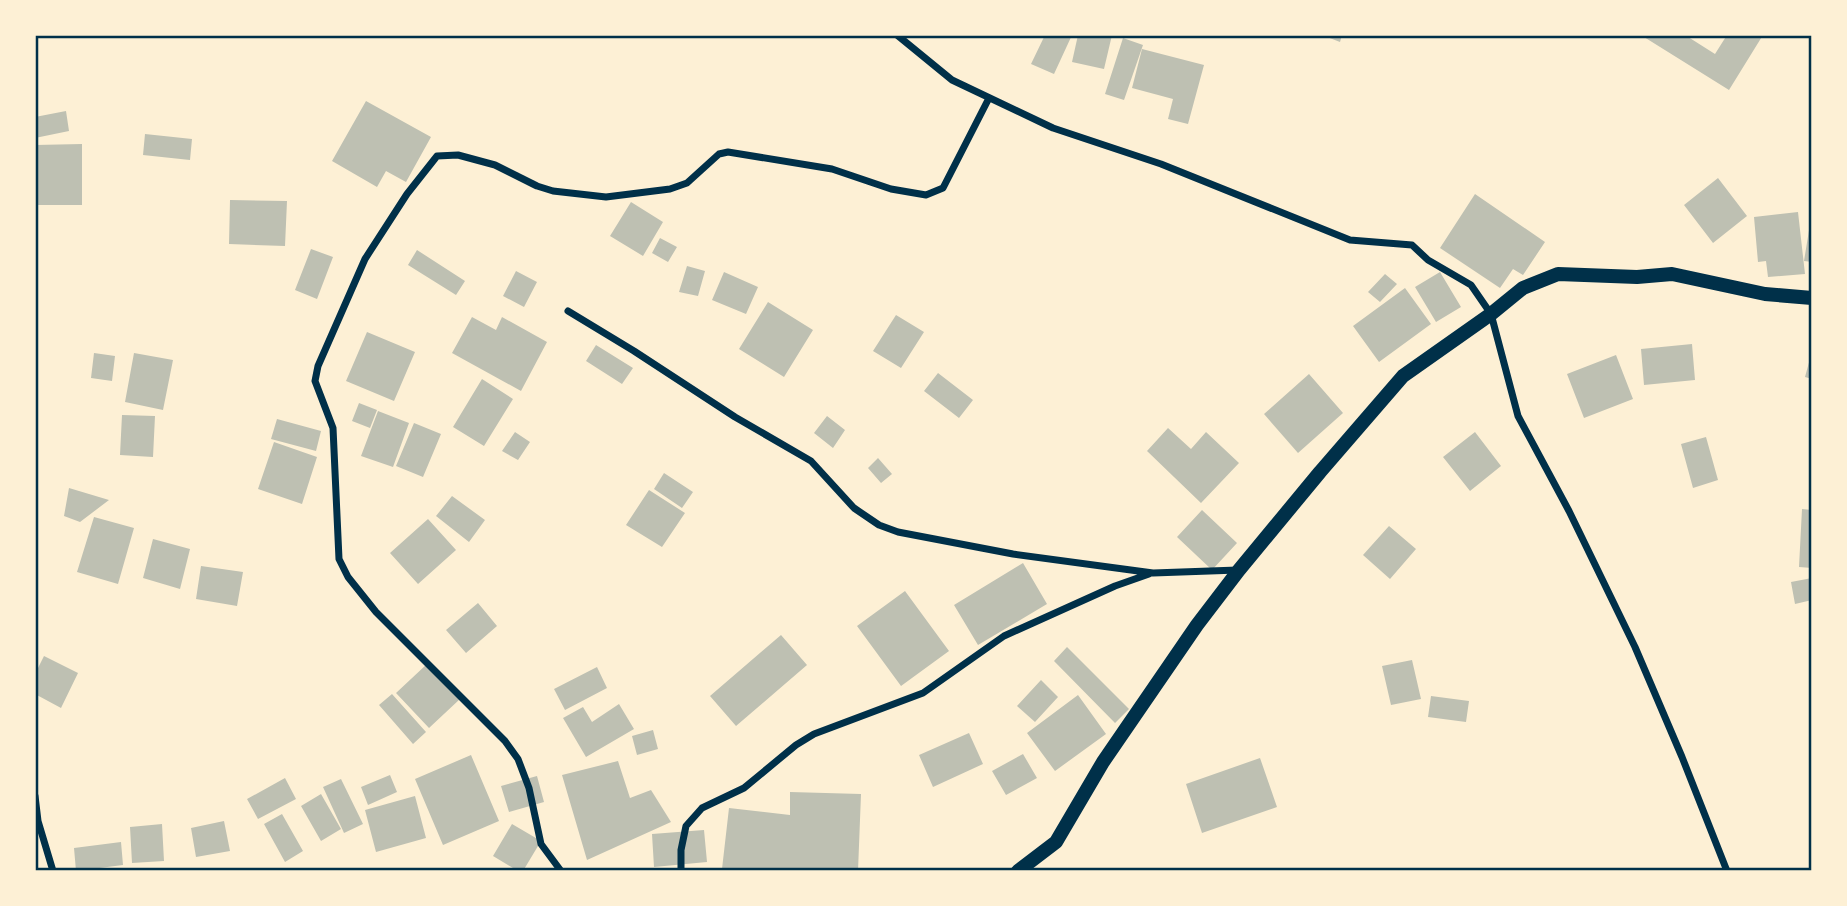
<svg xmlns="http://www.w3.org/2000/svg" width="1847" height="906" viewBox="0 0 1847 906" font-family="'Source Sans 3',sans-serif">
	<style>
		.building { fill: #bec0b2 }
		.lines { fill: none; stroke-linecap: round; stroke-linejoin: round }
		.minor { stroke: #003049; stroke-width: 7 }
		.secondary { stroke: #003049; stroke-width: 14 }
		.neatline { fill: none; stroke: #003049; stroke-width: 2.5 }
	</style>
	<rect width="100%" height="100%" fill="#fdf0d5"/>
	<path class="building" d="M1045,35h27l-18,39 -23,-10z
		M1078,35h34l-8,34 -32,-7z
		M1322,35h20l-2,7z
		M1646,35h39l30,19 12,-19h36l-34,55 -85,-53z
		M1123,38l20,7 -19,55 -19,-6z
		M1142,49l62,16 -16,59 -20,-5 5,-20 -41,-11z
		M366,101l65,36 -25,45 -20,-11 -9,16 -45,-26z
		M66,111l3,20 -34,7v-21z
		M145,134l47,5 -2,21 -47,-5z
		M82,144v61h-47v-60z
		M1718,178l29,38 -34,27 -29,-38z
		M1475,194l70,48 -22,33 -10,-6 -13,19 -60,-40z
		M230,200l57,1 -2,45 -56,-2z
		M631,202l32,20 -20,34 -33,-20z
		M1798,212l7,62 -37,3 -2,-16 -8,1 -4,-45z
		M1811,218l1,1v43l-8,-1z
		M660,238l17,9 -9,15 -16,-9z
		M311,249l22,8 -16,42 -22,-9z
		M417,250l48,31 -9,14 -48,-30z
		M687,266l18,5 -7,25 -19,-4z
		M516,271l21,11 -13,25 -21,-11z
		M724,272l34,15 -12,27 -34,-14z
		M1440,272l21,35 -25,15 -21,-35z
		M1385,274l12,10 -17,18 -12,-10z
		M1405,288l26,36 -52,38 -26,-36z
		M768,302l45,28 -29,47 -45,-28z
		M896,315l28,17 -23,36 -28,-17z
		M472,317l24,13 6,-13 45,25 -26,49 -69,-38z
		M367,332l48,20 -21,49 -48,-20z
		M1692,344l3,36 -51,5 -3,-36z
		M596,345l37,23 -11,16 -36,-23z
		M94,353l21,3 -3,25 -21,-3z
		M134,353l39,7 -10,50 -38,-8z
		M1616,355l17,44 -49,19 -17,-44z
		M1811,355h1v24l-7,-2z
		M938,373l35,27 -14,18 -35,-27z
		M1309,374l34,39 -45,40 -34,-39z
		M482,379l31,20 -29,47 -31,-19z
		M359,403l18,7 -7,18 -18,-7z
		M378,411l31,12 -16,44 -32,-11z
		M122,415l33,1 -2,41 -33,-2z
		M827,416l18,14 -12,18 -19,-15z
		M277,419l44,12 -5,20 -45,-12z
		M414,423l27,11 -18,43 -27,-11z
		M1168,428l23,21 15,-17 33,31 -38,40 -54,-52z
		M515,432l15,10 -12,18 -16,-9z
		M1475,432l26,34 -31,25 -27,-34z
		M1706,437l12,43 -25,8 -12,-44z
		M274,442l43,15 -15,47 -44,-15z
		M878,458l14,16 -11,9 -13,-15z
		M664,473l29,19 -11,16 -28,-19z
		M69,488l40,12 -29,22 -16,-6z
		M649,490l36,23 -23,34 -36,-22z
		M452,496l33,24 -16,22 -33,-26z
		M1802,509l10,1v58l-13,-1z
		M1202,510l35,33 -25,27 -35,-33z
		M94,517l40,11 -16,56 -41,-12z
		M428,519l28,31 -38,34 -28,-31z
		M1389,526l27,23 -26,30 -27,-24z
		M153,539l37,10 -10,40 -37,-11z
		M1023,563l24,41 -69,41 -24,-40z
		M201,566l42,6 -6,34 -41,-7z
		M1812,578v22l-17,4 -4,-22z
		M905,591l44,60 -48,35 -44,-60z
		M478,603l19,23 -31,27 -20,-23z
		M781,635l26,30 -71,61 -26,-30z
		M1067,647l62,62 -14,14 -61,-62z
		M44,656l34,17 -17,35 -26,-14v-20z
		M1412,660l9,39 -30,6 -9,-39z
		M427,664l33,35 -31,29 -33,-35z
		M597,667l10,21 -42,22 -11,-21z
		M1041,680l17,17 -23,25 -18,-16z
		M392,694l34,38 -13,12 -34,-39z
		M1078,695l28,39 -51,37 -28,-38z
		M1431,696l38,5 -3,21 -38,-5z
		M619,704l15,25 -48,28 -23,-39 20,-11 9,15z
		M653,730l5,19 -21,6 -5,-19z
		M969,733l14,31 -50,23 -14,-32z
		M1023,754l14,24 -31,17 -14,-24z
		M471,755l28,66 -56,24 -28,-66z
		M1260,758l17,49 -75,26 -16,-49z
		M618,761l12,37 21,-8 20,32 -84,38 -25,-85z
		M390,775l7,17 -29,13 -7,-18z
		M537,776l7,26 -35,10 -8,-26z
		M285,778l11,21 -38,20 -11,-20z
		M341,779l22,45 -19,9 -21,-46z
		M790,792l71,2 -3,77h-118l-18,-2 7,-61 61,7z
		M321,794l20,35 -20,12 -20,-35z
		M415,796l11,42 -50,14 -11,-42z
		M282,814l21,37 -18,11 -21,-38z
		M224,821l6,30 -34,6 -5,-29z
		M162,824l2,37 -32,2 -2,-36z
		M512,824l29,17 -18,30h-5l-25,-15z
		M704,830l3,32 -53,5 -2,-33z
		M121,842l2,23 -47,6 -2,-23z"/>
	<g class="lines">
		<path class="minor" d="M897,35l55,45 101,48 108,36 189,76 62,5 16,15 43,25 20,29 27,102 51,95 66,136 47,110 45,114
			M568,311l66,40 101,66 76,44 43,47 25,17 19,7 115,22 140,19 85,-3
			M35,796l3,25 15,50
			M561,871l-20,-27 -12,-56 -11,-29 -13,-18 -129,-129 -28,-35 -9,-18 -6,-131 -18,-47 3,-15 47,-107 42,-65 30,-38 21,-1 37,10 42,21 16,5 53,6 64,-8 17,-6 32,-29 9,-2 104,17 59,20 35,6 17,-7 46,-90
			M681,871v-21l5,-24 16,-18 42,-20 52,-43 18,-11 109,-41 81,-57 111,-50 34,-12"/>
		<path class="secondary" d="M1018,871l38,-29 47,-80 94,-137 42,-55 81,-98 83,-96 88,-62 32,-26 35,-14 79,3 35,-3 93,20 47,4"/>
	</g>
	<rect width="1847" height="906" fill="none" stroke="#fdf0d5" stroke-width="74"/>
	<rect x="37" y="37" width="1773" height="832" class="neatline"/>
</svg>
